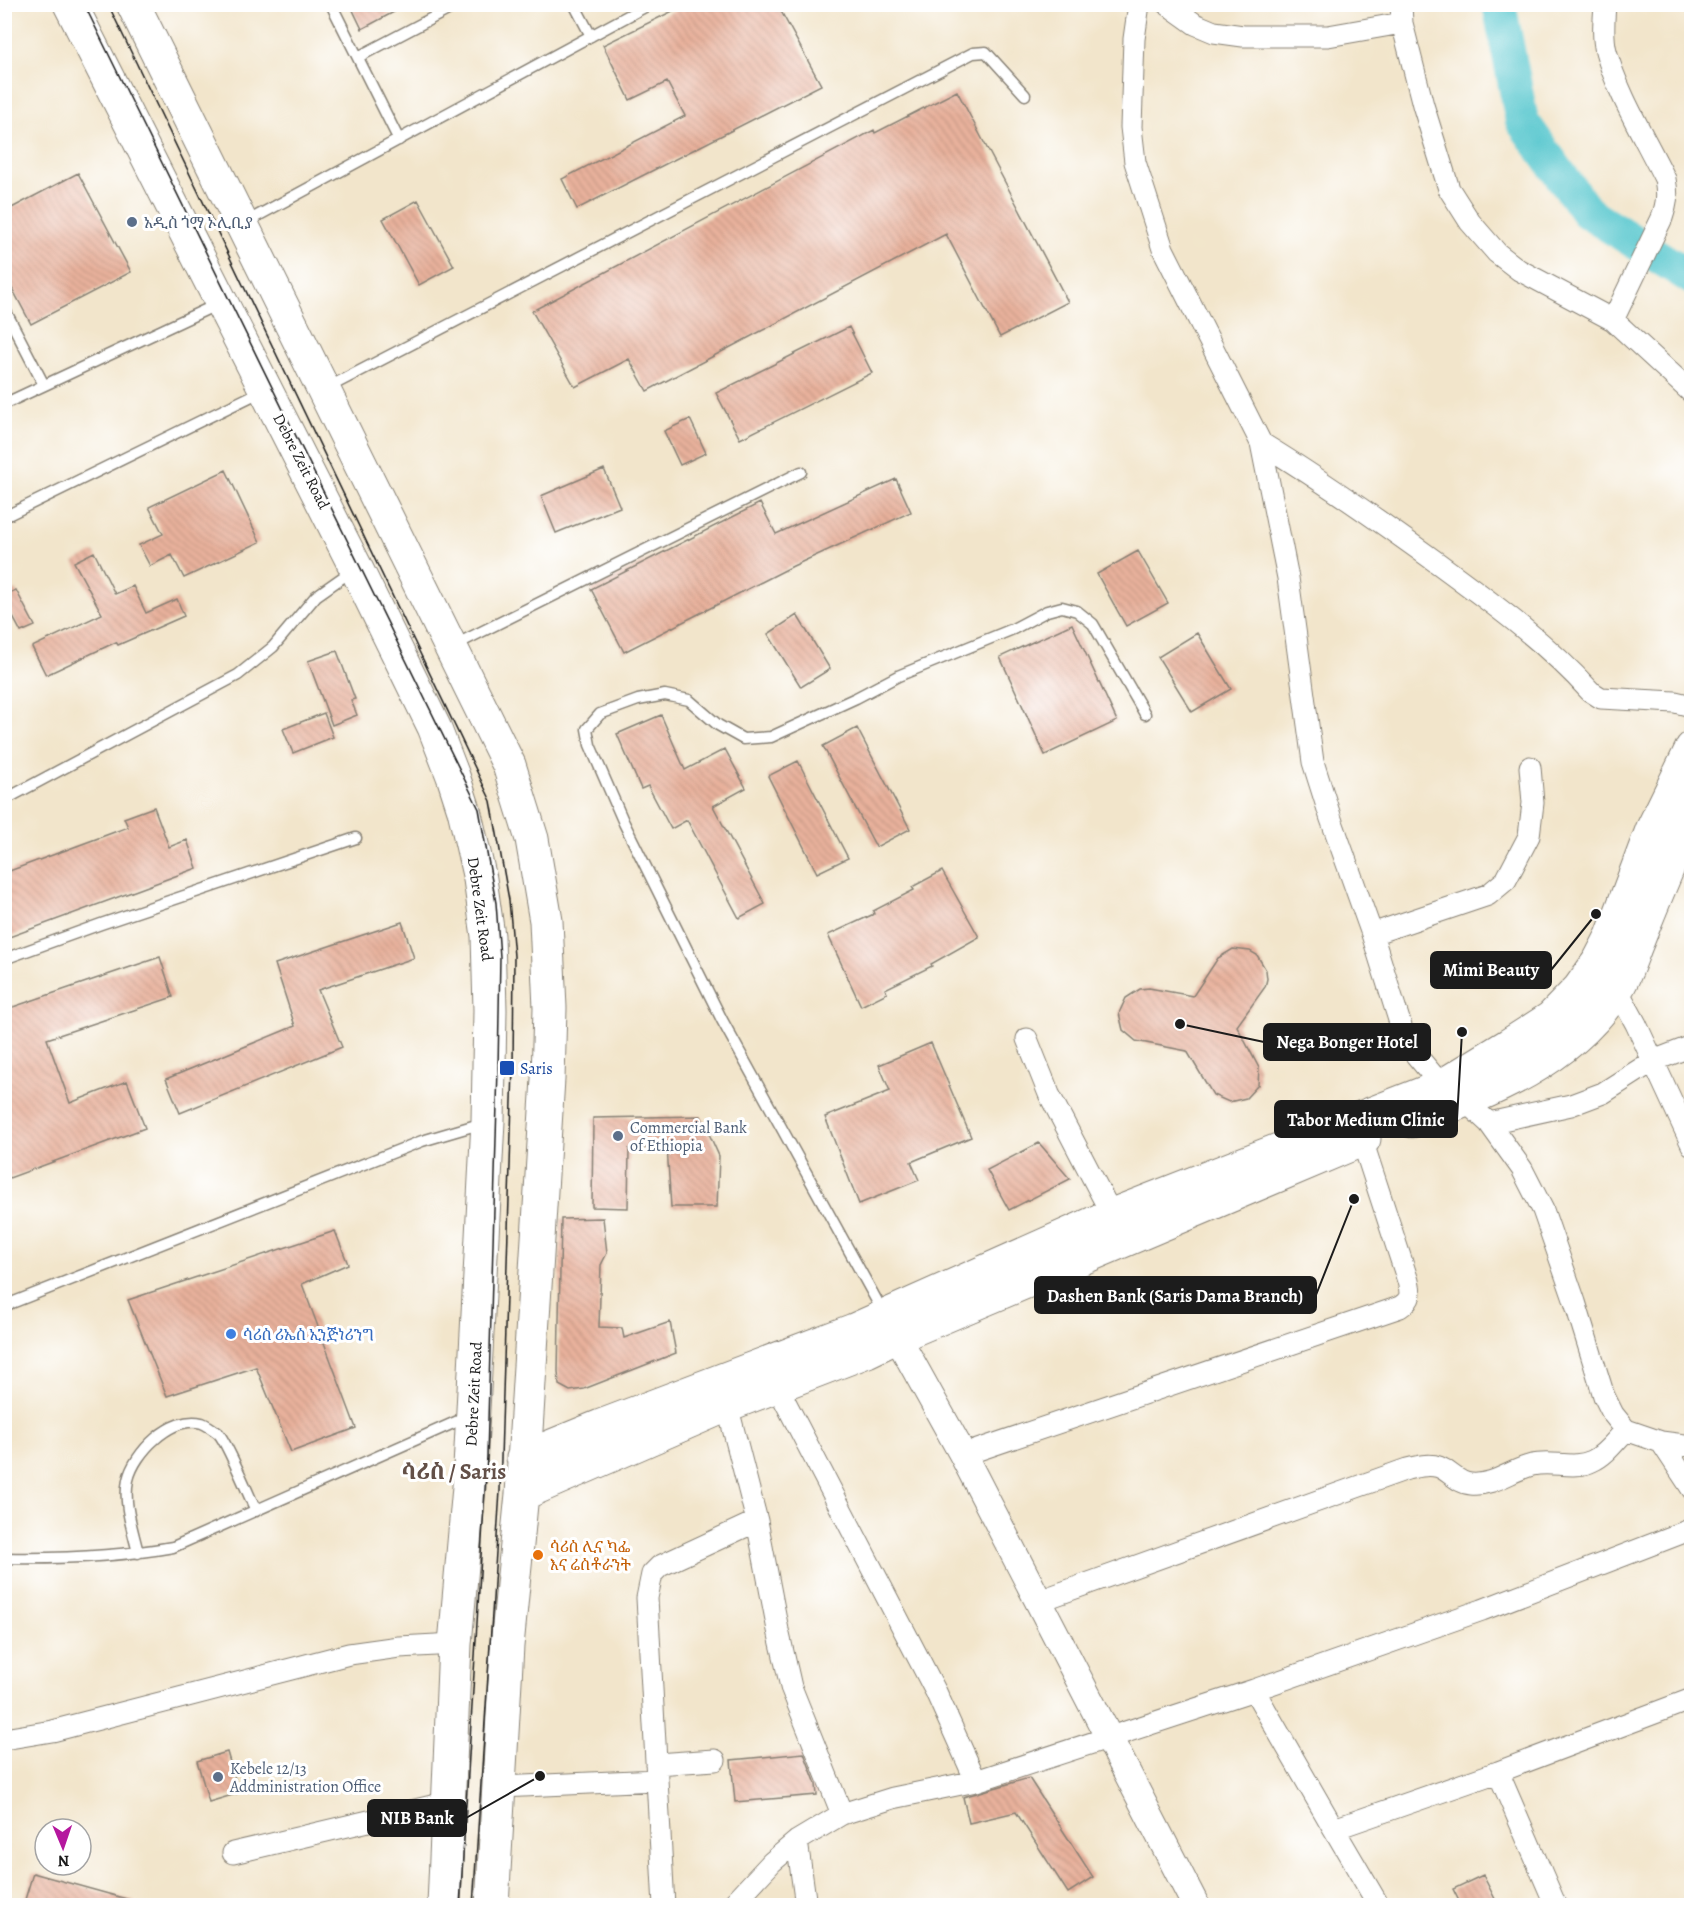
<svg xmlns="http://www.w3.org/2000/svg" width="1696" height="1910" viewBox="0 0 1696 1910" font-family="Alegreya,'Noto Serif Ethiopic',serif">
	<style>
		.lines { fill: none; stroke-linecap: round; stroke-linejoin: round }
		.river { stroke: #5ac8cf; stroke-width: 34 }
		.building { fill: url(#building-back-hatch) }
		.service-casing { stroke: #878074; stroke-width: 13 }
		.minor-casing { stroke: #878074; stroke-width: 23 }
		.tertiary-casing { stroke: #878074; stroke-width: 29 }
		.primary-casing { stroke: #878074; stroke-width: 35 }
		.service { stroke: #fff; stroke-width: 10 }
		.minor { stroke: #fff; stroke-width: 21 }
		.tertiary { stroke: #fff; stroke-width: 27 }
		.primary { stroke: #fff; stroke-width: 33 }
		.tram { stroke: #1c1c1c; stroke-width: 1.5 }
		.service-dot { fill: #5c6f8a; stroke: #fff; stroke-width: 2 }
		.transit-dot { fill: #1a4fb4; stroke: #fff; stroke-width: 2 }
		.shop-dot { fill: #3f7fe0; stroke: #fff; stroke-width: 2 }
		.food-dot { fill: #e8710a; stroke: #fff; stroke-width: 2 }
		.labels { text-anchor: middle; stroke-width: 6; stroke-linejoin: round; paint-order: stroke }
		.service-label { font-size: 16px; fill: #4e5e75; stroke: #fff; text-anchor: start }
		.street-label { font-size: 16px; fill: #1c1c1c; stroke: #fff }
		.transit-label { font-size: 16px; fill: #164399; stroke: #fff; text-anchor: start }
		.shop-label { font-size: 16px; fill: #366cbe; stroke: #fff; text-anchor: start }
		.food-label { font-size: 16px; fill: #c56008; stroke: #fff; text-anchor: start }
		.district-label { font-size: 22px; font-weight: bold; fill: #635048; stroke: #fff }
		.leader { fill: none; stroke: #1c1c1c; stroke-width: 2 }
		.callout-dot { fill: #1c1c1c; stroke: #fff; stroke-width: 2 }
		.callout { fill: #1c1c1c; stroke: #1c1c1c; stroke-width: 2 }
		.callout-label { font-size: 18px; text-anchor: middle; font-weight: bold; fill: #fff }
	</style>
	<defs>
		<pattern id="building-back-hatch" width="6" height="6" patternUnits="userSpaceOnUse" patternTransform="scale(1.5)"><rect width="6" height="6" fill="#e8b19b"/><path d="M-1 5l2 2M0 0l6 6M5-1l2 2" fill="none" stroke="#c69885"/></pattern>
	</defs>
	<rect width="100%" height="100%" fill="#fff"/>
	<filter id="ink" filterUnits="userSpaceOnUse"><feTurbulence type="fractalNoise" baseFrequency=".0167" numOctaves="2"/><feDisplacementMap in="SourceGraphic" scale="12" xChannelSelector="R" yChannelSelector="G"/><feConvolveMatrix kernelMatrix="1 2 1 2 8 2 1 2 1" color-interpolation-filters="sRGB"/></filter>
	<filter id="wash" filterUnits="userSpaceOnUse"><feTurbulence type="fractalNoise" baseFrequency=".008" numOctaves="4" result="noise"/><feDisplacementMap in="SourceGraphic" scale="24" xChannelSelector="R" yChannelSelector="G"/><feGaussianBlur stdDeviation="1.35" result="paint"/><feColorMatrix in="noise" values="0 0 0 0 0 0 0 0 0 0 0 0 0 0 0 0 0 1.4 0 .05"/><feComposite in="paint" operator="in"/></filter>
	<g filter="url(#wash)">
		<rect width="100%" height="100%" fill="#f2e5cb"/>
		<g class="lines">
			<path class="river" d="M1499,4l23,117 65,91 105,66"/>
		</g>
		<g id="blocks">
			<path class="building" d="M350,4h59l-47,25z
				M687,4h90l44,81 -244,124 -15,-30 123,-63 -18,-34 -37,18 -27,-55z
				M957,91l111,211 -68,35 -54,-103 -299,157 -18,-32 -54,28 -43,-76 342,-181 1,3z
				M78,173l53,99 -100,52 -27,-51v-61z
				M418,200l36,66 -35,19 -36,-66z
				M849,327l23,46 -132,66 -24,-46z
				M690,419l16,34 -26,12 -16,-34z
				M604,469l16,38 -64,26 -15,-37z
				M226,470l34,72 -76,36 -12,-23 -22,11 -11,-21 24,-11 -14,-27z
				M896,479l15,33 -118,54 -169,86 -33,-63 169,-86 16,31z
				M1138,551l30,52 -42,23 -29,-52z
				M94,552l21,42 18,-8 13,27 31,-14 7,17 -66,29 -2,-3 -70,33 -14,-28 70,-33 -28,-52z
				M16,590l19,36 -14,6 -17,-32v-5z
				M797,615l33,54 -29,18 -33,-53z
				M1072,624l45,97 -72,34 -45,-98z
				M1197,633l34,56 -39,23 -34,-55z
				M337,651l18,48 -4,1 6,15 -25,10 -24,-64z
				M324,713l9,24 -40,16 -10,-24z
				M661,715l24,55 40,-21 21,39 -33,18 52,98 -26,14 -52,-98 -16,9 -23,-43 -7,3 -24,-55z
				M857,728l53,101 -34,18 -53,-101z
				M798,761l50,97 -31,15 -49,-97z
				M154,807l15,40 18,-7 10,28 -193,71v-66l124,-46 -4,-9z
				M942,871l37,66 -48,27 1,2 -47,23 2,4 -26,13 -33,-71 46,-21 -1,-3 41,-21 -2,-3z
				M402,922l12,36 -96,32 24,57 -162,66 -14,-34 129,-53 -20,-62z
				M1233,949l17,2 7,4 9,15 1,9 -2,8 -28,39 22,42 -1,17 -12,13 -17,4 -16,-7 -26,-44 -51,-10 -13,-11 -4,-17 7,-15 14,-9 9,-1 44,8 25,-38z
				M160,957l13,40 -126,42 23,64 57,-22 18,47 -141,52v-170z
				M931,1043l40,94 -60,25 8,18 -60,24 -34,-87 65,-26 -11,-26z
				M701,1116l18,40 -2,51h-46l-4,-60 -38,2 -1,59 -36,-1 1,-89z
				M1039,1143l31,36 -61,31 -22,-40z
				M603,1218l4,35 -6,12 -2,62 23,1 2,10 46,-16 6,31 -92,36 -14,2 -11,-6 -1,-14 3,-152z
				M335,1231l13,33 -46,20 54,144 -65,24 -35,-85 -89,29 -39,-96z
				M227,1752l12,41 -30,9 -12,-41z
				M804,1753l12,31 1,11 -82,7 -4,-42z
				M1029,1778l64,99 -25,16 -52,-81 -47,11 -6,-26z
				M33,1873l101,28 -1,4h-100l-9,-2z
				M1483,1875l15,30h-37l-8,-16z"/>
		</g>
	</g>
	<g filter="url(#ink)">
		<use href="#blocks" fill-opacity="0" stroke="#878074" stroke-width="1.5"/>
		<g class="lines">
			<defs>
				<path id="service" d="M331,4l68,136
					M574,4l17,32
					M358,57l101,-53
					M246,222l404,-218
					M4,308l40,77
					M327,388l646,-335 13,-1 39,43
					M4,404l214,-100
					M4,517l258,-126
					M453,646l348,-174
					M4,800l234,-125 35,-28 43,-51 37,-26
					M4,959l97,-35 255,-86
					M4,1306l418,-165 61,-18
					M883,1312l-161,-292 -98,-197 -34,-78 -3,-16 13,-15 38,-14 27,-5 24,5 29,25 25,14 28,-2 85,-39 42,-22 115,-47 34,-18 15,-4 15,4 16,13 52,90
					M138,1553c-5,-23 -15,-49 -10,-73 6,-27 43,-65 74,-57 5,2 12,7 16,10 8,7 32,65 38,78
					M4,1558c57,1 113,-1 169,-11l294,-130"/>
				<path id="minor" d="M1139,4l-5,35 -3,88 4,35 28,87 98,194
					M1167,4l28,20 19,8 29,4h85l74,-13
					M1401,4l1,19 21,82 26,84 21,33 27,31 22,17 94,50 79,73
					M1605,4c-1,16 -3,32 1,47 11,42 40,89 59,128 3,15 2,24 -3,39l-49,102
					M1692,706l-17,-4 -74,-4 -11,-7c-44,-49 -98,-88 -151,-127 -58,-42 -117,-84 -178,-121l27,135 25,184 18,57 41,115 33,105 11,16 26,31 23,15 24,22 33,46 21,41 32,92 29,94 9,18 13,16 35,12 31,4
					M1372,934l116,-39 18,-15 23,-44 4,-33 -3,-36
					M1617,989l19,35 56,121
					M1027,1039l22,55 63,121
					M1489,1123l82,-18 32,-12 50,-32 39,-15
					M777,1386l159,306 40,89
					M727,1405l30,116 21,109 13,57 51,127
					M1661,1442l31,47
					M963,1455l437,-148c12,-8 11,-13 8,-26l-46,-141 -7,-11
					M1039,1601l368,-132c10,-2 21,-6 32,-2 11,4 18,16 32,17 23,2 40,-14 61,-19 20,-5 42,5 60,-4 14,-6 24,-21 34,-31
					M1254,1690l228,-80 210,-81
					M4,1739l48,-8 297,-77 50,-7 56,-3
					M656,1764l59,-4
					M1498,1772l58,134
					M499,1787l158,-7
					M1334,1829l45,77
					M797,1841l9,65
					M233,1853l216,-51
					M664,1906l-17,-308 5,-24 8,-8 97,-45
					M731,1906l41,-44 25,-21 45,-27 51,-16 83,-17 278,-91 80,139 164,-57 194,-73"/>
				<path id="tertiary" d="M888,1320l75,135 233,451"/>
				<path id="primary" d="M70,4l286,564 78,159 19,49 11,34 16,69 8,57 2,74 -2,111 -19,366 -14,157 -11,262
					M133,4l376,761 23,74 14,82 4,87 -2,71 -26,415 -15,152 -15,260
					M1412,1121c77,-29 157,-58 204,-131 10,-14 15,-34 22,-50 17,-42 34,-85 54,-126
					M523,1458l78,-32 253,-96 258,-115 330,-129 67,-41 42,-27 28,-29 20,-28 13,-25 40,-106 40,-82
					M522,1494l205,-89 140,-54 31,-15 466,-197"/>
			</defs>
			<use href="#service" class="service-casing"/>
			<use href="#minor" class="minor-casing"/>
			<use href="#tertiary" class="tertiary-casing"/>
			<use href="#primary" class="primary-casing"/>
			<use href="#service" class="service"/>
			<use href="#minor" class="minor"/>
			<use href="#tertiary" class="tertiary"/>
			<use href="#primary" class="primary"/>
			<path class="tram" d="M84,4l395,805 17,94 4,54 -2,111 -11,388 -27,450
				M108,4l383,797 18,99 5,56 -1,112 -13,423 -27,415"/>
		</g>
	</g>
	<g class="service-dot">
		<circle cx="132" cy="222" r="6"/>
		<circle cx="618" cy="1136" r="6"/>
		<circle cx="218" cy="1777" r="6"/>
	</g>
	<rect class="transit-dot" x="499" y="1060" width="16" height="16" rx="3"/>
	<circle class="shop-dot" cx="231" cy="1334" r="6"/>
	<circle class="food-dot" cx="538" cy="1555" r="6"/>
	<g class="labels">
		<g class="service-label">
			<text x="144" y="228">አዲስ ጎማ ኦሊቢያ</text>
			<text x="630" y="1133">Commercial Bank<tspan x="630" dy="18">of Ethiopia</tspan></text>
			<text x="230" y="1774">Kebele 12/13<tspan x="230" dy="18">Addministration Office</tspan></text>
		</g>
		<g class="street-label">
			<text transform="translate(302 461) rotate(63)" y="6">Debre Zeit Road</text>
			<text transform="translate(481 909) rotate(82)" y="6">Debre Zeit Road</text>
			<text transform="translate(473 1394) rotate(-87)" y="6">Debre Zeit Road</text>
		</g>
		<g class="transit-label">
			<text x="520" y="1074">Saris</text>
		</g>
		<g class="shop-label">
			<text x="243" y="1340">ሳሪስ ሪኤስ ኢንጅነሪንግ</text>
		</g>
		<g class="food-label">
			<text x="550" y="1552">ሳሪስ ሊና ካፌ<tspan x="550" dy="18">እና ሬስቶራንት</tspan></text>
		</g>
		<g class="district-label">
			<text x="454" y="1479">ሳሪስ / Saris</text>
		</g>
	</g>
	<path class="leader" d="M1596 914L1551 970M1180 1024L1264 1042M1462 1032L1457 1119M1354 1199L1316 1295M540 1776L466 1818"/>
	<g class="callout-dot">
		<circle cx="1596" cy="914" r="6"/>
		<circle cx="1180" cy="1024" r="6"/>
		<circle cx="1462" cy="1032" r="6"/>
		<circle cx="1354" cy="1199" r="6"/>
		<circle cx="540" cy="1776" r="6"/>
	</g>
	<g class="callout">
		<rect x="1431" y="952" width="120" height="36" rx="6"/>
		<rect x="1264" y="1024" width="166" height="36" rx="6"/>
		<rect x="1275" y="1101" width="182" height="36" rx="6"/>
		<rect x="1035" y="1277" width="281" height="36" rx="6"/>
		<rect x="368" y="1800" width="98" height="36" rx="6"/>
	</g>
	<g class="callout-label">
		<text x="1491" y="976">Mimi Beauty</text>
		<text x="1347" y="1048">Nega Bonger Hotel</text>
		<text x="1366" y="1126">Tabor Medium Clinic</text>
		<text x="1175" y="1302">Dashen Bank (Saris Dama Branch)</text>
		<text x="417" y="1824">NIB Bank</text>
	</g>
	<rect width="1696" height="1910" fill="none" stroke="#fff" stroke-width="24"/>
	<g transform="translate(63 1847) rotate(178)"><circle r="28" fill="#ffffff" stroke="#a4a4a4" stroke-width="1.5"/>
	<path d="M0-4.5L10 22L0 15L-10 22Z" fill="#b5179e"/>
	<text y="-9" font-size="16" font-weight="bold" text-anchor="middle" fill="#1c1c1c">N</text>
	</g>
</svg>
